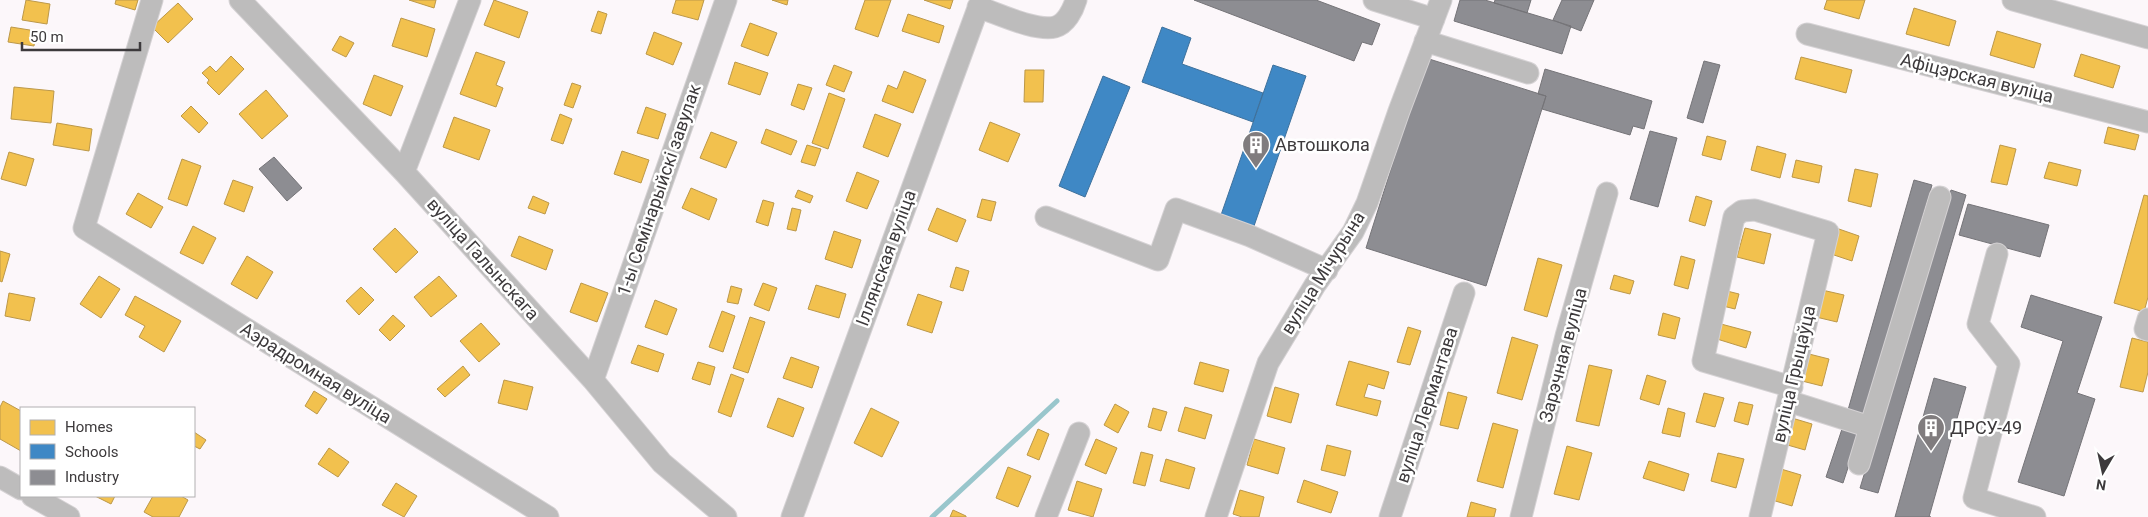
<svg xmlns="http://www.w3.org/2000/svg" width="2148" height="517" viewBox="0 0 2148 517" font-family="Roboto,sans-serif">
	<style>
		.homes { fill: #f2c14e; stroke: #bc9849 }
		.schools { fill: #3f88c5; stroke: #3e719c }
		.industry { fill: #8d8d92; stroke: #757478 }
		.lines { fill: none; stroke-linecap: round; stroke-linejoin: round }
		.stream { stroke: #99c6cc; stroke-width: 5 }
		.minor-casing { stroke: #d5d2d4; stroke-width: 23 }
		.minor { stroke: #bdbcbc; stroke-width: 21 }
		.labels { text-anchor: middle; stroke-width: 5; stroke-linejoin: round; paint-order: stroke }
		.street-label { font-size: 18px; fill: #3d3a3c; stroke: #fff }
		.poi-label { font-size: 18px; fill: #3d3a3c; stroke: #fff; text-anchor: start }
	</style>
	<rect width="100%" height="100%" fill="#fcf7fa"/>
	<path class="homes" d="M26,0l24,4 -3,20 -25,-4z
		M116,0h22l-3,10 -20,-6z
		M409,0h27l-2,8z
		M494,0l34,12 -9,26 -35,-13z
		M676,0h28l-6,20 -26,-7z
		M772,0h16l-1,5z
		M865,0h26l-13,37 -23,-8z
		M924,0h29l-3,9z
		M1827,0h38l-6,19 -35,-10z
		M178,3l15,16 -25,24 -16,-16z
		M1914,8l42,13 -7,25 -43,-12z
		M598,11l9,3 -6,20 -10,-3z
		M908,14l36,12 -5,17 -37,-12z
		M401,18l34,11 -8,28 -35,-11z
		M750,23l27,10 -9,23 -27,-10z
		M11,27l25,4 -2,15 -26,-4z
		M1997,31l44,13 -7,24 -44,-13z
		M654,32l28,11 -9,22 -27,-11z
		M340,36l14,7 -8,14 -14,-7z
		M476,52l29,10 -9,23 7,3 -7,19 -36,-13z
		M2081,54l39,12 -7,22 -39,-12z
		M231,56l13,13 -25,26 -12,-12 2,-3 -7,-7 8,-7 6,6z
		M1801,57l51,13 -6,23 -51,-14z
		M735,62l33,11 -8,22 -32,-11z
		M834,65l18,7 -8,20 -18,-7z
		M1025,70h19l-1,32h-19z
		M904,71l22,9 -13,33 -31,-12 6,-16 9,4z
		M374,75l29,11 -12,30 -28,-12z
		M572,83l9,3 -8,22 -9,-3z
		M798,84l14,4 -8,22 -13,-5z
		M14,87l40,4 -3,32 -40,-4z
		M266,90l22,26 -26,23 -23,-25z
		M829,93l16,6 -17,50 -16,-6z
		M191,106l17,17 -9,10 -18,-17z
		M646,107l20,7 -8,25 -21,-6z
		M560,114l12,5 -9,25 -12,-4z
		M875,114l26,10 -13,33 -25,-10z
		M454,117l36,13 -11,30 -36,-13z
		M990,122l30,12 -12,28 -29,-12z
		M57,123l35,6 -3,22 -36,-6z
		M2108,127l31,8 -4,15 -31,-7z
		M766,129l31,12 -6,14 -30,-12z
		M711,132l26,10 -11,26 -26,-10z
		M1707,136l19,5 -5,19 -19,-5z
		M807,145l14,4 -6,17 -14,-4z
		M2000,145l16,4 -9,36 -16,-3z
		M1757,146l29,8 -6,24 -29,-8z
		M622,151l27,9 -8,23 -27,-9z
		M9,152l25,7 -8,27 -25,-7z
		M182,159l19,7 -14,40 -19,-7z
		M1796,160l26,6 -3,17 -27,-6z
		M2049,162l32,8 -4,16 -33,-8z
		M1855,169l23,5 -7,33 -23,-6z
		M857,172l22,9 -12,28 -21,-8z
		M233,180l20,7 -9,25 -20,-8z
		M691,188l26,11 -8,21 -27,-12z
		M798,190l15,6 -3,7 -15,-6z
		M138,193l25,14 -12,21 -25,-14z
		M2144,195l4,1v101l-4,15 -30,-9z
		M533,196l16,7 -4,11 -17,-6z
		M1696,196l16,5 -7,25 -16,-5z
		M982,199l14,3 -5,19 -14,-4z
		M763,200l11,3 -6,23 -12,-4z
		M792,208l9,2 -5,21 -9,-2z
		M937,208l29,12 -9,22 -29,-12z
		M193,226l23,12 -13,26 -23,-11z
		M395,228l23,24 -22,21 -23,-24z
		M1745,228l26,6 -7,30 -27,-7z
		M1836,228l23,8 -7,25 -24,-8z
		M834,231l27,9 -9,28 -27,-9z
		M519,236l34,14 -7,20 -35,-14z
		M0,251l10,3 -8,28 -2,-1z
		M247,256l26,16 -16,27 -26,-15z
		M1681,256l14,4 -7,29 -14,-4z
		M1538,258l24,7 -15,52 -23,-7z
		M956,267l13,4 -6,20 -13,-4z
		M1614,275l20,6 -4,13 -20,-5z
		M99,276l21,13 -19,29 -21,-14z
		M439,276l18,20 -26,21 -17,-20z
		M581,283l27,10 -11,29 -27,-10z
		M763,283l14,5 -8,23 -15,-6z
		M816,285l30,9 -7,24 -31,-9z
		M731,286l11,3 -4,15 -11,-2z
		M361,287l13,13 -15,15 -13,-14z
		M1822,290l22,5 -7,27 -21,-5z
		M1727,291l12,3 -4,15 -12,-3z
		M9,293l26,5 -5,23 -25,-5z
		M918,294l24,8 -10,31 -25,-8z
		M135,296l46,25 -17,31 -25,-15 6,-11 -20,-11z
		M655,300l22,9 -10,26 -22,-8z
		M722,311l13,5 -12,36 -14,-5z
		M1663,313l17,5 -5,21 -17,-4z
		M393,315l12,11 -15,15 -11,-11z
		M750,317l15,5 -17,51 -15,-5z
		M481,323l19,21 -21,18 -19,-21z
		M1721,324l30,8 -5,16 -29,-9z
		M1408,327l13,4 -11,34 -13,-3z
		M1512,337l26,8 -16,55 -25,-7z
		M2132,338l16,4v30l-5,20 -23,-5z
		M638,345l26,9 -6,18 -27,-9z
		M1809,354l20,5 -7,27 -20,-5z
		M791,357l28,10 -7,21 -29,-10z
		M1349,361l40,11 -5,17 -16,-5 -4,13 17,4 -4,15 -41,-11z
		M698,362l17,5 -5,18 -18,-6z
		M1200,362l29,8 -6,22 -29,-8z
		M1589,365l23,5 -13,56 -23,-5z
		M463,366l7,9 -25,22 -8,-8z
		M731,374l13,5 -13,38 -13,-5z
		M1647,375l19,6 -7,24 -19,-6z
		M504,380l29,7 -6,23 -29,-7z
		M1275,387l24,7 -8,29 -24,-7z
		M314,391l13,8 -10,15 -12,-8z
		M1448,392l19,5 -9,32 -18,-4z
		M1704,393l20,5 -9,29 -19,-5z
		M778,398l26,10 -11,29 -26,-10z
		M3,401l18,10v40l-21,-12v-32z
		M1739,402l14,3 -5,20 -14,-4z
		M1115,404l14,8 -11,21 -14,-8z
		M1185,407l27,8 -7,24 -27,-8z
		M871,408l28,14 -17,35 -28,-14z
		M1153,408l14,4 -6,19 -13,-4z
		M1668,408l17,5 -5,24 -18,-4z
		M1792,418l20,6 -7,26 -21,-6z
		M1493,423l25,7 -15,58 -26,-7z
		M1038,429l11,5 -10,26 -12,-5z
		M194,432l12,8 -6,9 -6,-3z
		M1096,439l21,9 -11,26 -21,-9z
		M1254,439l31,9 -7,26 -31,-9z
		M1327,445l24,6 -6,25 -24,-6z
		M1567,446l25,7 -13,47 -25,-6z
		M329,448l20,14 -11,15 -20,-13z
		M1141,452l12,3 -8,31 -12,-3z
		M1718,453l26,6 -8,29 -25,-7z
		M1166,459l29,9 -6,21 -29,-8z
		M1649,461l40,13 -5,17 -41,-13z
		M1008,467l23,9 -13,31 -22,-9z
		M1781,469l20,6 -9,31 -20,-6z
		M1304,480l34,12 -7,21 -34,-11z
		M1077,481l25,8 -9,28 -25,-7z
		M396,483l21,13 -13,21 -22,-12z
		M1240,490l24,7 -5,20h-17l-9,-3z
		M95,496h20l-4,8z
		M153,496h28l7,4 -9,17h-26l-9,-5z
		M1471,502l25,7 -2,8h-27z
		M953,510l13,6v1h-16z"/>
	<path class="schools" d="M1162,27l29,11 -9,26 81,29 -10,29 -111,-40z
		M1273,65l33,11 -52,150 -33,-11z
		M1103,76l27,11 -45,110 -26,-11z"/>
	<path class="industry" d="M1194,0h122l64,24 -8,21 -10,-3 -8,19z
		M1460,0h25l86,26 -9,28 -108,-33z
		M1495,0h36l-4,13 -33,-10z
		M1562,0h32l-13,31 -28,-11z
		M1426,58l120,38 -60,190 -120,-38z
		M1704,61l16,4 -17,58 -16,-5z
		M1545,69l107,32 -8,28 -11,-3 -3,9 -88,-26 4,-13 -8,-2z
		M1650,131l27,7 -19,69 -28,-8z
		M274,157l28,31 -15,13 -28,-32z
		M1914,180l18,5 -67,229 -17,-4z
		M1951,190l15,5 -88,298 -18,-5z
		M1968,204l81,21 -9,32 -81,-22z
		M2031,295l71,22 -25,76 18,6 -31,97 -46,-14 45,-141 -42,-14z
		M1934,378l32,9 -37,130h2h-36z
		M1843,426l17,5 -17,52 -17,-6z"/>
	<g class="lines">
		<path class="stream" d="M932,517l125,-116"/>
		<defs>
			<path id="minor" d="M152,0l-68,228 464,289
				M240,0l164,172 189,208 69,83 64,54
				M1374,0l60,19
				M2013,0l135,38
				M978,7c19,6 58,25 77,20 11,-3 18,-17 21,-27
				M1807,34l341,88
				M1425,41l103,32
				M404,172l66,-172
				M1046,217l112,43 18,-51 74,27 77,34
				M1997,254l-19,70 31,40 -35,134 61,19
				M2148,319l-3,10 3,1
				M593,380l133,-380
				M1788,401l82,26
				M1859,464l81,-267
				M0,477l21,12
				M32,496l37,21
				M792,517l189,-517
				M1046,517l33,-84
				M1216,517l52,-154 47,-78 38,-53 14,-29 32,-92 42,-111
				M1390,517l74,-224
				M1521,517l45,-181 41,-143
				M1760,517l68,-285 -73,-22 -13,1 -8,6 -31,144 89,26"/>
		</defs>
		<use href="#minor" class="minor-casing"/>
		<use href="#minor" class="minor"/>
	</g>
	<defs>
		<symbol id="building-pin" viewBox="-11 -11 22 30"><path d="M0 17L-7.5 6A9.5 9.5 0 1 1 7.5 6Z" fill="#807c7e" stroke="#fff"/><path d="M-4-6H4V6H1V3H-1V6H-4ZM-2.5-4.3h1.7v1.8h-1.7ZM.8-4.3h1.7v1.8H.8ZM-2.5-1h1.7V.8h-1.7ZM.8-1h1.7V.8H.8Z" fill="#fff"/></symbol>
	</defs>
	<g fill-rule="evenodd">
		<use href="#building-pin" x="1240" y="129" width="32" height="43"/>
		<use href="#building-pin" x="1915" y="412" width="32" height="43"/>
	</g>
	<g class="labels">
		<g class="street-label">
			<text transform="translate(1977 78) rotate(14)" y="6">Афіцэрская вуліца</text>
			<text transform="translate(659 190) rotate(-71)" y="6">1-ы Семінарыйскі завулак</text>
			<text transform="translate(886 258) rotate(-70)" y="6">Іллянская вуліца</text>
			<text transform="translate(483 259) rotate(48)" y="6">вуліца Галынскага</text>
			<text transform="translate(1323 273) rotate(-58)" y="6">вуліца Мічурына</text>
			<text transform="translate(1563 355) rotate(-75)" y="6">Зарэчная вуліца</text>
			<text transform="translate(316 373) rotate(32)" y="6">Аэрадромная вуліца</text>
			<text transform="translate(1794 374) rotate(-77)" y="6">вуліца Грыцаўца</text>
			<text transform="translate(1427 405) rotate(-72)" y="6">вуліца Лермантава</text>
		</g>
		<g class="poi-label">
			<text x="1275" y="151">Автошкола</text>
			<text x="1950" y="434">ДРСУ-49</text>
		</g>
	</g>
	<rect x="20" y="407" width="175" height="90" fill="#ffffff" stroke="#b1b0b1"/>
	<rect x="30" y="420" width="25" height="15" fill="#f2c14e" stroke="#b1b0b1"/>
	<text x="65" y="432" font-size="15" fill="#3d3a3c">Homes</text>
	<rect x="30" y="444" width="25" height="15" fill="#3f88c5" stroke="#b1b0b1"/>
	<text x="65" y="457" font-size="15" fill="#3d3a3c">Schools</text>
	<rect x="30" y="470" width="25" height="15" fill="#8d8d92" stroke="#b1b0b1"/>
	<text x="65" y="482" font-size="15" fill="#3d3a3c">Industry</text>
	<g transform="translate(2103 472) rotate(189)" stroke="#ffffff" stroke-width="4" paint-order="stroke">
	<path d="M0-4L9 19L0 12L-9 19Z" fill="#3d3a3c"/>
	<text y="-8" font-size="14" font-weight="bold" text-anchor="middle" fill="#3d3a3c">N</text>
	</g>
	<path d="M22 42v8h118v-8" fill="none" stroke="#3d3a3c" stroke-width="2.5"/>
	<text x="30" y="42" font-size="15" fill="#3d3a3c" stroke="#ffffff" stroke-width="4" paint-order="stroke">50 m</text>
</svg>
